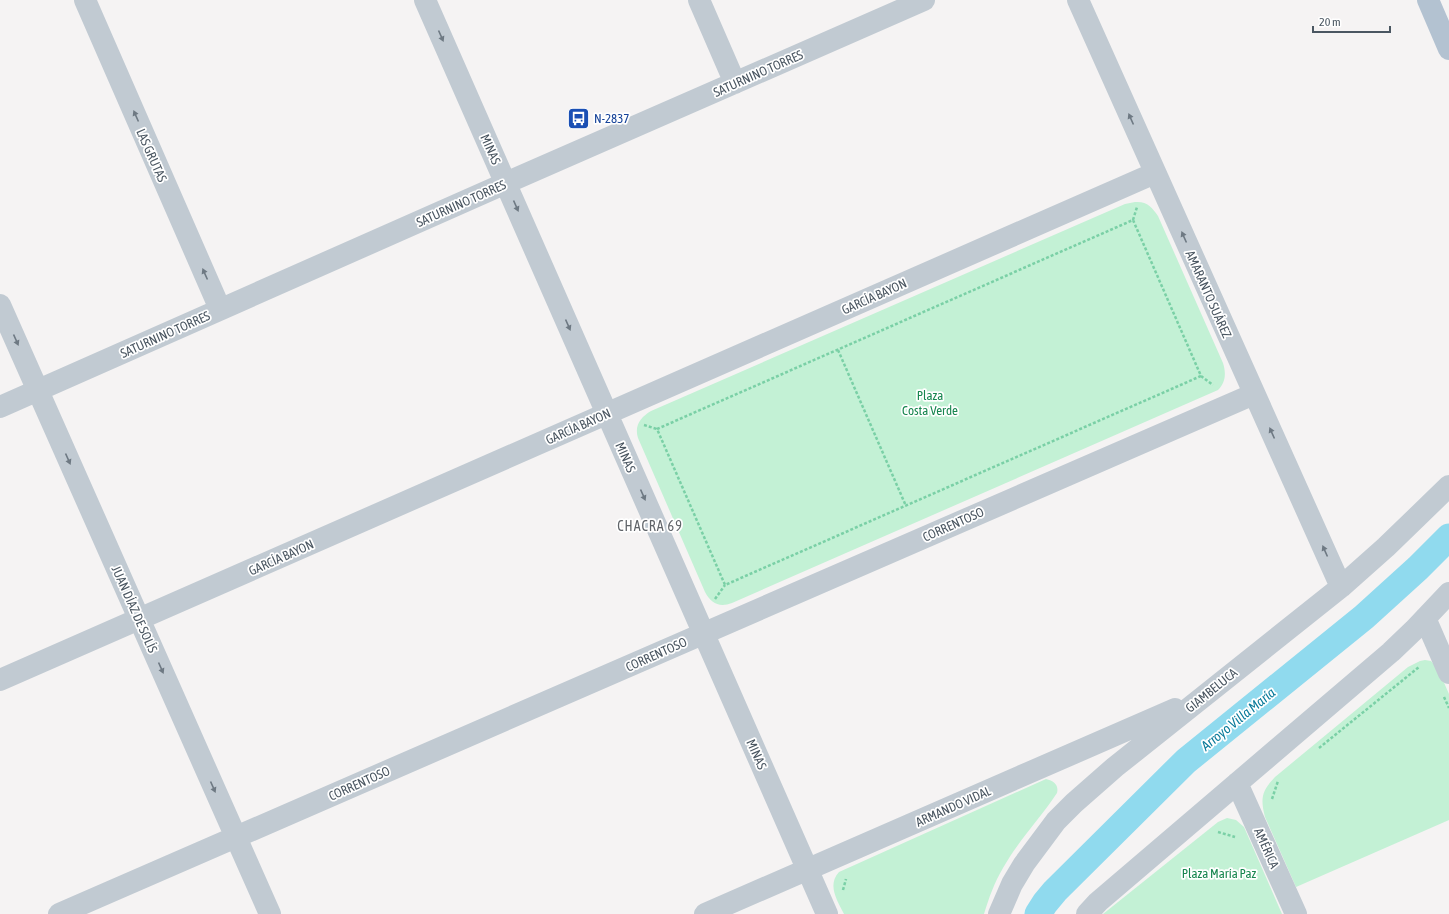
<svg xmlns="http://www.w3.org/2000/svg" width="1449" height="914" viewBox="0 0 1449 914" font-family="'Asap Condensed',sans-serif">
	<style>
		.green { fill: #c3f1d5 }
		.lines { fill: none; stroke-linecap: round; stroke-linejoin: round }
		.canal { stroke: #90daee; stroke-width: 27 }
		.path { stroke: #7ad0a6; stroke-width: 2.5; stroke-dasharray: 3 2; stroke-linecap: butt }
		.minor { stroke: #c1cad2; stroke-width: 22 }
		.major { stroke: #b3c2d1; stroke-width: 22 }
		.oneway { fill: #6e7983 }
		.labels { text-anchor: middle; stroke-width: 3.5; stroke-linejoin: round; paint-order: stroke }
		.street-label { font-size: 13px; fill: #4a5661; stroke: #fff }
		.transit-label { font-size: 13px; fill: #164399; stroke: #fff; text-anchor: start }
		.park-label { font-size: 13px; fill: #17864f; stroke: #fff }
		.neighbourhood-label { font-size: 14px; letter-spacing: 1px; fill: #5f6368; stroke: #fff }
		.water-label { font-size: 14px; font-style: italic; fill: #0c7c9b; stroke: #fff }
	</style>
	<rect width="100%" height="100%" fill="#f5f3f3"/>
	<path class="green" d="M1135,202c12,-1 17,5 23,14l65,147c3,10 3,19 -5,27l-486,213c-13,5 -21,0 -27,-11l-67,-154c-4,-13 3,-21 13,-27l474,-207z
		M1425,660l6,1 7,8 11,25v126l-153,67 -31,-70c-5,-19 -3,-26 10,-40l133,-110 12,-6z
		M1046,779c8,2 13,6 11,14 -17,26 -39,48 -54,75 -9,15 -14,30 -19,46h-140c-7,-14 -17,-29 -5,-42z
		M1227,818l9,2 8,7 38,87h-179l115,-92z"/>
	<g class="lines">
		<path class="canal" d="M1038,914l7,-11 10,-12 131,-130 178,-144 54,-49 31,-31"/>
		<path class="path" d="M1133,220l4,-13
			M838,350l68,156
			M1201,376l-476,209 -68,-156 476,-209 68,156 12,9
			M644,425l13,4
			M715,599l10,-14
			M1444,697l5,11
			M1319,748l100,-81
			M1272,799l6,-18
			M1218,832l17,5
			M843,890l3,-11"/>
		<path class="minor" d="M85,0l135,309
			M425,0l402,914
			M699,0l36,83
			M1078,0l263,587
			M0,305l270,609
			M0,407l506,-224 418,-183
			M1425,618l24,55
			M0,680l1155,-507
			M1237,783l59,131
			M59,914l1195,-520
			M705,914l470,-205
			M999,914l13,-30 12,-20 32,-43 18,-18 41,-36 226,-180 45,-40 63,-61
			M1087,914l11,-12 293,-250 23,-22 35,-37"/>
		<path class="major" d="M1428,0l21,49"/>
	</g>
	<defs><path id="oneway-solid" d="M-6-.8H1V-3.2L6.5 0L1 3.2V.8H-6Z"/></defs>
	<g class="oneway">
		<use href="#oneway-solid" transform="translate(441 36) rotate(66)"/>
		<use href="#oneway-solid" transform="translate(136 116) rotate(-114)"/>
		<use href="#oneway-solid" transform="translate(1131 119) rotate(-114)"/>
		<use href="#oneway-solid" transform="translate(516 206) rotate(66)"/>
		<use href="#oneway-solid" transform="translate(1184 237) rotate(-114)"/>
		<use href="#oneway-solid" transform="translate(205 274) rotate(-114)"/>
		<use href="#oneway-solid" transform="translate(568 325) rotate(66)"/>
		<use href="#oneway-solid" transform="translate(16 340) rotate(66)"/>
		<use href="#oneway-solid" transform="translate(1272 433) rotate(-114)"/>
		<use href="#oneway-solid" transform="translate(68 459) rotate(66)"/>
		<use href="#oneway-solid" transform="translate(643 495) rotate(66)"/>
		<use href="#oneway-solid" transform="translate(1325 551) rotate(-114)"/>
		<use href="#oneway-solid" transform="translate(161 668) rotate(66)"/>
		<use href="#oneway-solid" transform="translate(213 787) rotate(66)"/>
	</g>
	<defs>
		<symbol id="bus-square" viewBox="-11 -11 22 22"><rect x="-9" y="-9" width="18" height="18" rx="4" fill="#1a4fb4" stroke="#fff"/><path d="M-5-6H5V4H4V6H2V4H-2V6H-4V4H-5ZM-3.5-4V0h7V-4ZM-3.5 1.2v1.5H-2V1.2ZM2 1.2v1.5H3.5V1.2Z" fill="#fff"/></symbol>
	</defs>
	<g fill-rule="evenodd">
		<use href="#bus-square" x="566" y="106" width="25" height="25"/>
	</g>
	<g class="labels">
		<g class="street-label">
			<text transform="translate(758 73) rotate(-24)" y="5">SATURNINO TORRES</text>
			<text transform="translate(491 149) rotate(66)" y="5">MINAS</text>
			<text transform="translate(152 155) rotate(66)" y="5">LAS GRUTAS</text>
			<text transform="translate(461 203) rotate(-24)" y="5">SATURNINO TORRES</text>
			<text transform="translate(1209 294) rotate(66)" y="5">AMARANTO SUÁREZ</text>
			<text transform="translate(874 296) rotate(-24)" y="5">GARCÍA BAYON</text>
			<text transform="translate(165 334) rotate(-24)" y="5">SATURNINO TORRES</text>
			<text transform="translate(578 426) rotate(-24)" y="5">GARCÍA BAYON</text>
			<text transform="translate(626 457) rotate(66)" y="5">MINAS</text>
			<text transform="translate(953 524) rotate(-24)" y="5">CORRENTOSO</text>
			<text transform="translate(281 557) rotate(-24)" y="5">GARCÍA BAYON</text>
			<text transform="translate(135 609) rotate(66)" y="5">JUAN DÍAZ DE SOLÍS</text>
			<text transform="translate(656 654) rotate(-24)" y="5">CORRENTOSO</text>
			<text transform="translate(1211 690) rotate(-39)" y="5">GIAMBELUCA</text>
			<text transform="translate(757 754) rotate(66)" y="5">MINAS</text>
			<text transform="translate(359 783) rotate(-24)" y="5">CORRENTOSO</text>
			<text transform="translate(953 806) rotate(-24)" y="5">ARMANDO VIDAL</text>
			<text transform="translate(1267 848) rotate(66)" y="5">AMÉRICA</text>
		</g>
		<g class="transit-label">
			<text x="594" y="123">N-2837</text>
		</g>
		<g class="park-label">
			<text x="930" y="400">Plaza<tspan x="930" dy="15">Costa Verde</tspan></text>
			<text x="1219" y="878">Plaza María Paz</text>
		</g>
		<g class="neighbourhood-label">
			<text x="650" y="531">CHACRA 69</text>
		</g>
		<g class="water-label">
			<text transform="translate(1238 719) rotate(-39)" y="5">Arroyo Villa María</text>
		</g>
	</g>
	<path d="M1313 26v6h77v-6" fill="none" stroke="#4a5661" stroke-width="2"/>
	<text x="1319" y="26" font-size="12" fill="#4a5661" stroke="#ffffff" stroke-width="3" paint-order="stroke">20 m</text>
</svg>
